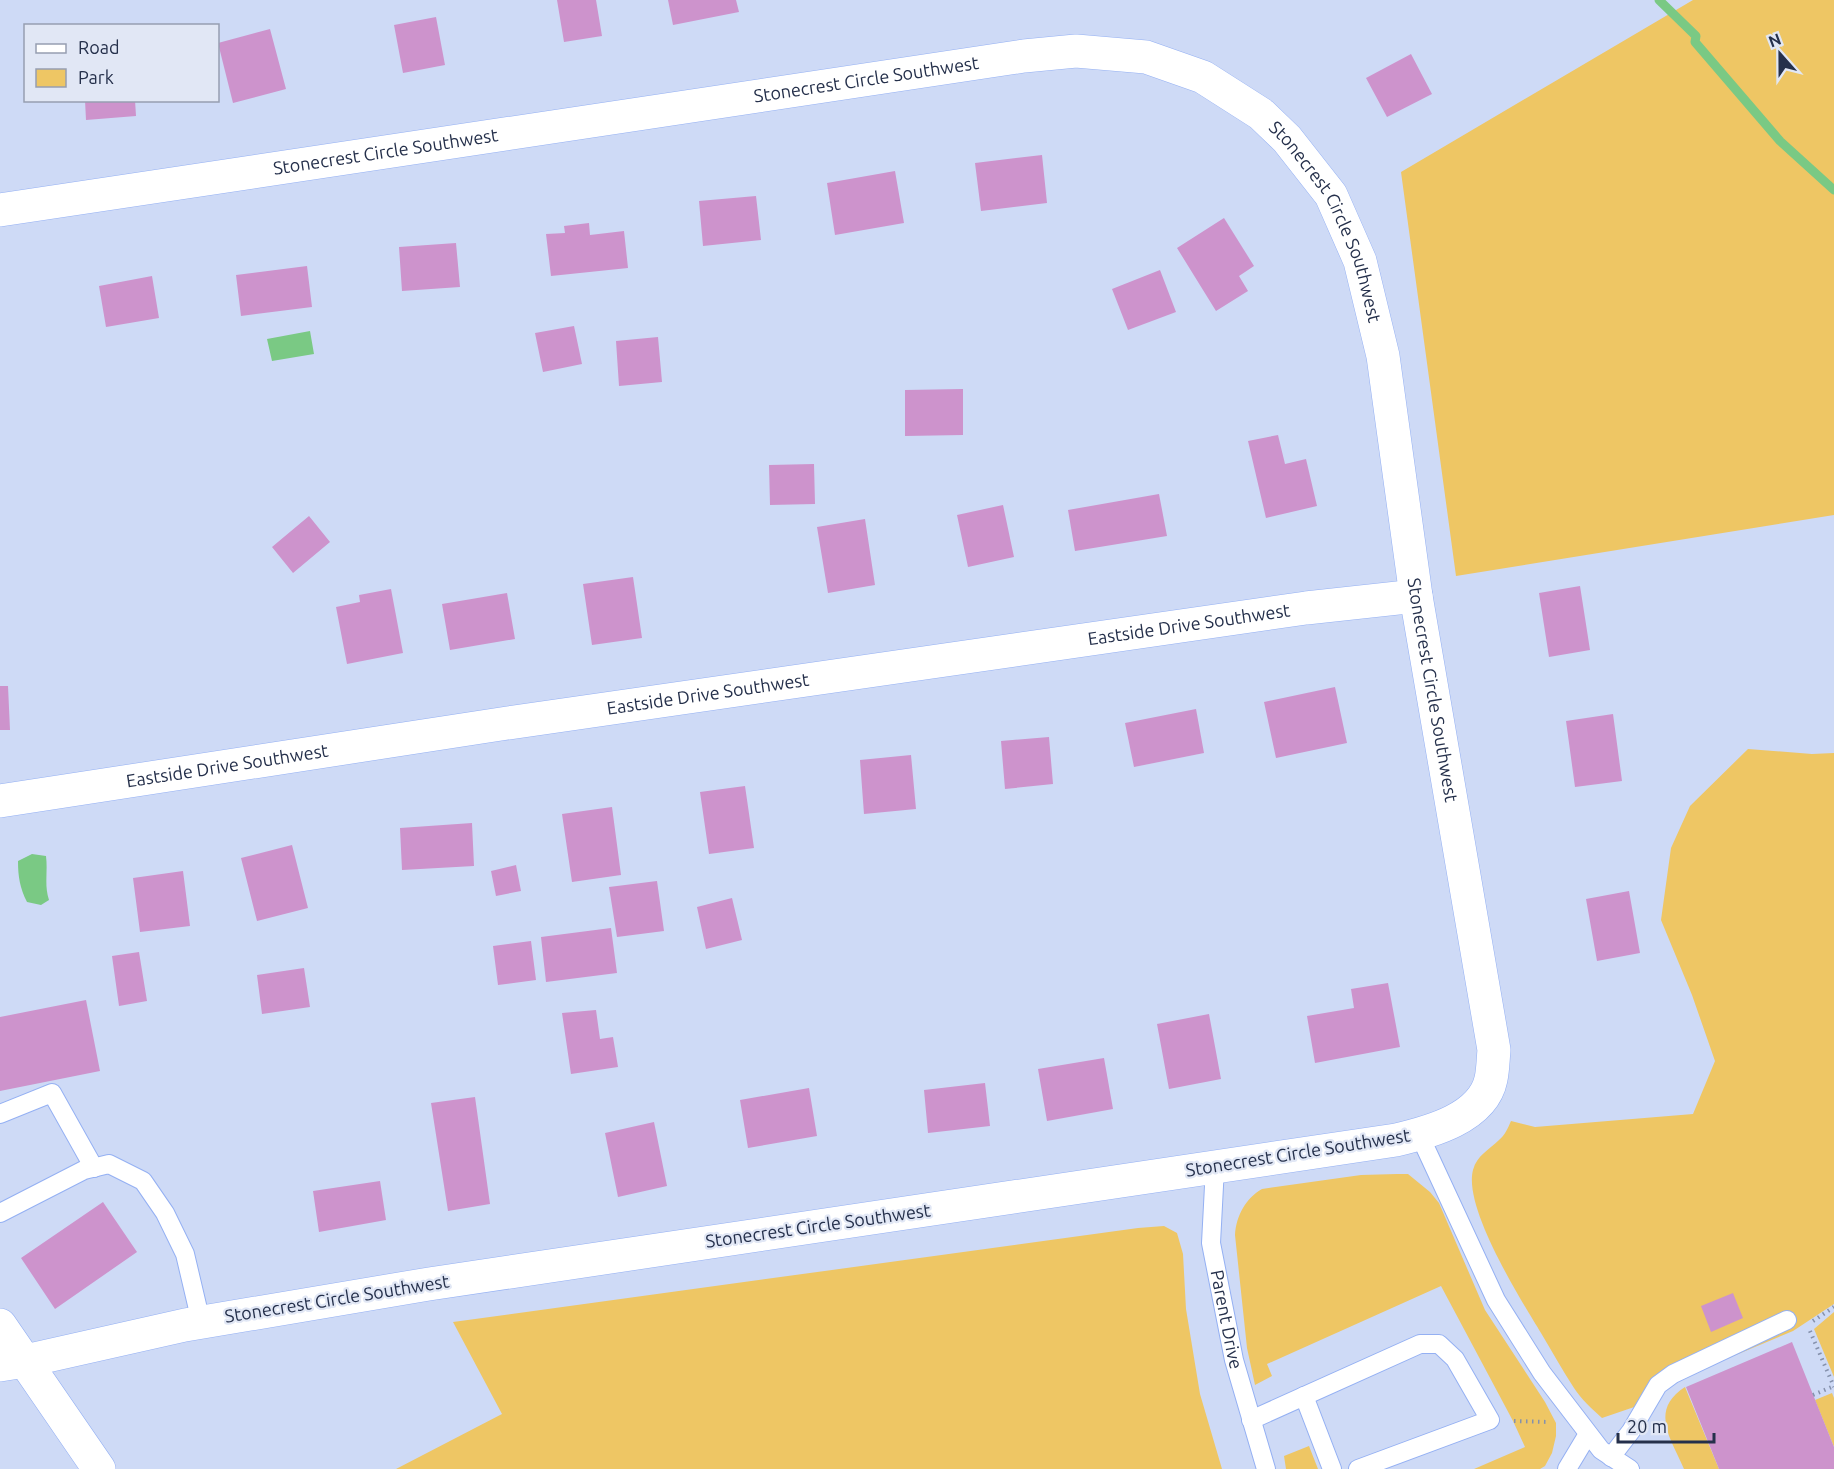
<svg xmlns="http://www.w3.org/2000/svg" width="1834" height="1469" viewBox="0 0 1834 1469" font-family="Ubuntu,sans-serif">
	<style>
		.green { fill: #eec664 }
		.water { fill: #7ac984 }
		.lines { fill: none; stroke-linecap: round; stroke-linejoin: round }
		.stream { stroke: #7ac984; stroke-width: 9 }
		.building { fill: #cd93cc }
		.service-casing { stroke: #94b0f3; stroke-width: 20 }
		.minor-casing { stroke: #94b0f3; stroke-width: 34 }
		.secondary-casing { stroke: #94b0f3; stroke-width: 34 }
		.path { stroke: #8591ac; stroke-width: 4; stroke-dasharray: 1.5 4.5; stroke-linecap: butt }
		.service { stroke: #fff; stroke-width: 18 }
		.minor { stroke: #fff; stroke-width: 33 }
		.secondary { stroke: #fff; stroke-width: 33 }
		.labels { text-anchor: middle; stroke-width: 4.5; stroke-linejoin: round; paint-order: stroke }
		.street-label { font-size: 18px; fill: #25304b; stroke: #e1e7f5 }
	</style>
	<rect width="100%" height="100%" fill="#cedaf6"/>
	<path class="green" d="M1693,0h141v515l-378,61 -55,-404z
		M1748,749l64,5 22,-1v551l-41,27 -117,49 -36,25 -38,13c-10,-9 -21,-19 -28,-30 -12,-18 -22,-37 -33,-55 -20,-33 -78,-125 -68,-163 4,-15 16,-20 26,-30 6,-5 9,-12 12,-19l24,6 158,-13 22,-53 -23,-66 -31,-75 10,-72 19,-42z
		M1397,1174h11l22,18 9,11 46,107 60,92 11,21v13l-4,17 -7,13 -5,3h-66l51,-22 -12,-26 -72,-135 -174,78 5,12 -17,9 -8,-37 -12,-113c1,-19 11,-37 27,-46l99,-14z
		M1164,1226l13,7 6,21 3,55 14,85 22,75h-826l106,-55 -49,-92 685,-94z
		M1834,1312v65l-20,-48z
		M1685,1387l34,82h-35c-13,-30 -35,-59 1,-82z
		M1832,1393l2,5v49l-19,-47z
		M1309,1446l9,23h-32l-2,-13z"/>
	<path class="water" d="M310,331l4,23 -42,7 -5,-22z
		M32,854l14,2c2,16 -2,29 3,44l-8,5 -14,-3c-7,-14 -9,-25 -9,-41z"/>
	<g class="lines">
		<path class="stream" d="M1659,0l37,36 -1,6 85,99 54,49"/>
	</g>
	<path class="building" d="M557,0h39l6,36 -38,6z
		M668,0h68l3,12 -66,13z
		M436,17l9,48 -42,8 -9,-48z
		M270,29l16,60 -53,14 -15,-60z
		M1411,54l21,40 -45,23 -21,-39z
		M85,100h50l1,16 -50,4z
		M1042,155l5,48 -66,8 -6,-48z
		M895,171l9,52 -69,12 -8,-52z
		M756,196l5,44 -58,6 -4,-45z
		M1224,218l30,48 -15,10 9,15 -32,20 -39,-63z
		M589,223l1,12 34,-4 4,37 -77,8 -5,-42 19,-1 -1,-7z
		M456,243l4,44 -58,4 -3,-44z
		M307,266l5,41 -71,9 -5,-41z
		M1160,270l16,42 -48,18 -16,-41z
		M152,276l7,42 -53,9 -7,-41z
		M574,326l8,38 -39,8 -8,-39z
		M658,337l4,45 -43,4 -3,-45z
		M963,389v46l-58,1v-46z
		M1278,435l7,29 21,-5 11,47 -51,12 -18,-77z
		M814,464l1,40 -45,1 -1,-40z
		M1159,494l8,42 -92,15 -7,-41z
		M1003,505l11,52 -46,10 -11,-52z
		M309,516l21,26 -37,31 -21,-26z
		M865,519l10,66 -47,8 -11,-66z
		M633,577l9,61 -50,7 -9,-61z
		M1580,586l10,64 -41,7 -10,-64z
		M391,589l12,64 -56,11 -11,-57 24,-5 -1,-7z
		M507,593l8,46 -65,11 -8,-46z
		M0,686h8l2,44h-10z
		M1335,687l12,56 -71,15 -12,-56z
		M1196,709l8,44 -70,14 -9,-44z
		M1613,714l9,67 -47,6 -9,-66z
		M1049,737l4,47 -48,5 -4,-48z
		M911,755l5,54 -52,5 -4,-54z
		M745,786l9,62 -45,6 -9,-62z
		M612,807l9,68 -49,7 -10,-68z
		M472,823l2,43 -72,4 -2,-42z
		M292,845l16,63 -51,13 -16,-63z
		M516,865l5,26 -25,5 -5,-25z
		M183,871l7,55 -50,6 -7,-54z
		M657,881l7,50 -47,6 -8,-50z
		M1629,891l11,62 -43,8 -11,-62z
		M732,898l10,42 -36,9 -9,-42z
		M611,928l6,45 -71,9 -5,-45z
		M531,941l5,39 -38,5 -5,-39z
		M139,952l8,49 -28,5 -7,-50z
		M304,968l6,39 -48,7 -5,-39z
		M1388,983l12,64 -85,16 -8,-47 47,-8 -3,-19z
		M86,1000l14,71 -100,20v-74z
		M596,1010l4,29 13,-2 5,30 -47,7 -9,-61z
		M1209,1014l12,65 -52,10 -12,-65z
		M1104,1058l9,51 -66,12 -9,-52z
		M985,1083l5,43 -62,7 -4,-43z
		M809,1088l8,48 -69,12 -8,-48z
		M475,1097l15,107 -42,7 -17,-108z
		M654,1122l13,64 -49,11 -13,-64z
		M380,1181l6,39 -67,12 -6,-41z
		M103,1202l34,50 -82,57 -34,-51z
		M1733,1293l10,25 -32,14 -10,-26z
		M1792,1342l42,105v22h-115l-33,-82z"/>
	<g class="lines">
		<defs>
			<g id="service">
				<path d="M0,1114l52,-21 42,75"/>
				<path d="M1419,1134l77,166 46,73 59,77 29,19"/>
				<path id="s1" d="M1215,1167l-4,76 23,117 32,109"/>
				<path d="M0,1213l84,-43 25,-6 34,17 22,32 20,41 16,68"/>
				<path d="M1304,1396l28,73"/>
				<path d="M1251,1420l169,-76h19l16,15 35,61 -132,49"/>
				<path d="M1611,1457l20,-26 27,-46 15,-11 114,-54"/>
				<path d="M1567,1469l21,-35"/>
			</g>
			<g id="minor">
				<path id="s2" d="M0,210l1024,-154 52,-5 70,6 57,20 58,37 26,25 44,56 29,66 23,95 33,240 78,454c-1,10 -1,20 -3,29 -8,39 -61,53 -95,61l-967,144 -244,41 -160,36 -25,4"/>
				<path id="s3" d="M0,801l501,-77 805,-116 110,-12"/>
			</g>
			<path id="secondary" d="M0,1325l99,144"/>
		</defs>
		<use href="#service" class="service-casing"/>
		<use href="#minor" class="minor-casing"/>
		<use href="#secondary" class="secondary-casing"/>
		<path class="path" d="M1813,1321l21,-14
			M1810,1331l24,56
			M1813,1395l21,-9
			M1514,1421l35,1"/>
		<use href="#service" class="service"/>
		<use href="#minor" class="minor"/>
		<use href="#secondary" class="secondary"/>
	</g>
	<g class="labels">
		<g class="street-label">
			<text dy="6" stroke="none"><textPath href="#s2" startOffset="876">Stonecrest Circle Southwest</textPath></text>
			<text dy="6" stroke="none"><textPath href="#s2" startOffset="390">Stonecrest Circle Southwest</textPath></text>
			<text dy="6" stroke="none"><textPath href="#s2" startOffset="1416">Stonecrest Circle Southwest</textPath></text>
			<text dy="6" stroke="none"><textPath href="#s3" startOffset="1202">Eastside Drive Southwest</textPath></text>
			<text dy="6" stroke="none"><textPath href="#s2" startOffset="1902">Stonecrest Circle Southwest</textPath></text>
			<text dy="6" stroke="none"><textPath href="#s3" startOffset="716">Eastside Drive Southwest</textPath></text>
			<text dy="6" stroke="none"><textPath href="#s3" startOffset="230">Eastside Drive Southwest</textPath></text>
			<text transform="translate(1298 1153) rotate(-9)" y="6">Stonecrest Circle Southwest</text>
			<text transform="translate(818 1226) rotate(-8)" y="6">Stonecrest Circle Southwest</text>
			<text transform="translate(337 1299) rotate(-9)" y="6">Stonecrest Circle Southwest</text>
			<text dy="6" stroke="none"><textPath href="#s1" startOffset="154">Parent Drive</textPath></text>
		</g>
	</g>
	<rect x="24" y="24" width="195" height="78" fill="#e1e7f5" stroke="#969eb1" stroke-width="1.5"/>
	<rect x="36" y="44" width="30" height="9" fill="#ffffff" stroke="#969eb1" stroke-width="1.5"/>
	<text x="78" y="54" font-size="18" fill="#25304b">Road</text>
	<rect x="36" y="69" width="30" height="18" fill="#eec664" stroke="#969eb1" stroke-width="1.5"/>
	<text x="78" y="84" font-size="18" fill="#25304b">Park</text>
	<g transform="translate(1780 54) rotate(339)" stroke="#e1e7f5" stroke-width="4.5" paint-order="stroke">
	<path d="M0-4.5L10 22L0 15L-10 22Z" fill="#25304b"/>
	<text y="-9" font-size="16" font-weight="bold" text-anchor="middle" fill="#25304b">N</text>
	</g>
	<path d="M1618 1433v9h96v-9" fill="none" stroke="#25304b" stroke-width="3"/>
	<text x="1627" y="1433" font-size="18" fill="#25304b" stroke="#e1e7f5" stroke-width="4.5" paint-order="stroke">20 m</text>
</svg>
